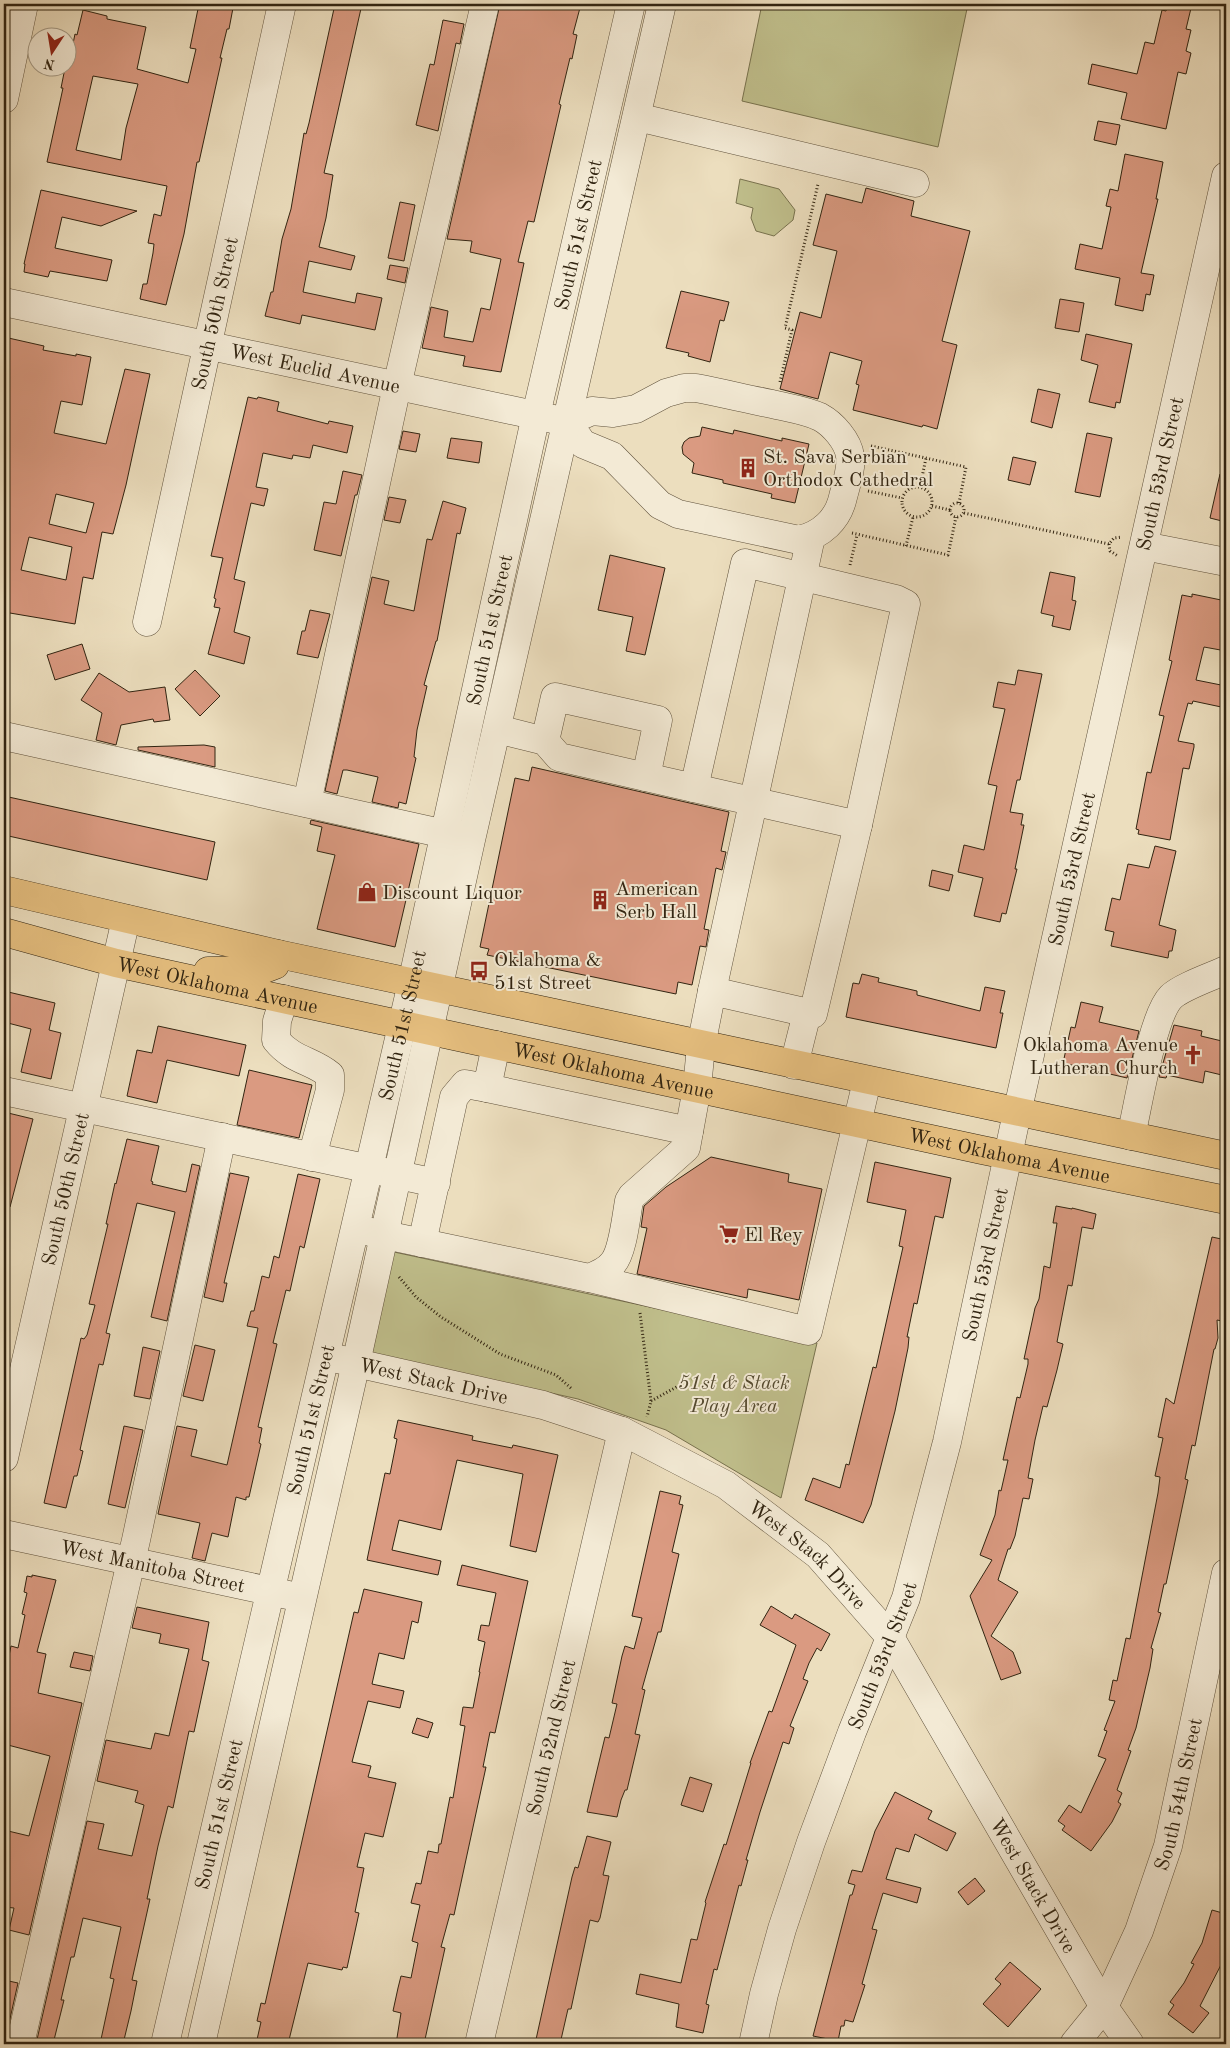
<svg xmlns="http://www.w3.org/2000/svg" width="1230" height="2048" viewBox="0 0 1230 2048" font-family="'Old Standard TT',serif">
	<style>
		.green { fill: #c0bf8c; stroke: #78724e }
		.building { fill: #da9a81; stroke: #312411; fill-rule: evenodd }
		.lines { fill: none; stroke-linecap: round; stroke-linejoin: round }
		.minor-casing { stroke: #60523c; stroke-width: 29 }
		.major-casing { stroke: #312411; stroke-width: 29 }
		.path { stroke: #312411; stroke-width: 3; stroke-dasharray: 1 2.5; stroke-linecap: butt }
		.minor { stroke: #f3ead5; stroke-width: 28 }
		.major { stroke: #e6bf7f; stroke-width: 28 }
		.labels { text-anchor: middle; stroke-width: 4; stroke-linejoin: round; paint-order: stroke }
		.street-label { font-size: 20px; fill: #312411; stroke: #f3ead5 }
		.poi-label { font-size: 20px; fill: #312411; stroke: #f3ead5; text-anchor: start }
		.park-label { font-size: 20px; font-style: italic; fill: #554b30; stroke: #f3ead5 }
	</style>
	<rect width="100%" height="100%" fill="#ecdebe"/>
	<filter id="stains"><feTurbulence type="fractalNoise" baseFrequency=".004" numOctaves="4"/><feColorMatrix values="0 0 0 0 .2 0 0 0 0 .09 0 0 0 0 .02 0 0 0 .5 -.17"/></filter>
	<radialGradient id="worn" r=".72"><stop offset=".6" stop-color="#630" stop-opacity="0"/><stop offset="1" stop-color="#630" stop-opacity=".3"/></radialGradient>
	<path class="green" d="M762,4h206l-30,143 -196,-46z
		M740,179l39,10 16,21 -2,10 -19,16 -18,-5 -5,-13 2,-10 -17,-5z
		M394,1252l423,91 -36,155 -115,-68 -88,-31 -206,-46z"/>
	<path class="building" d="M199,4h13l21,4 -4,21h-2l-7,29h2l-23,104h-2l-13,72 -18,71 -26,-6 3,-15h4l6,-31 1,-9 -6,-1 6,-29 7,2 6,-30 -120,-24 16,-74h-2l4,-20h3l7,-34 2,1 6,-25 24,6v3l39,8 -9,42 51,14 8,-34 -6,-1zM93,76l45,8 -12,44 -5,32 -45,-10z
		M335,4h27l-38,169 9,2 -7,43 -7,29 36,9 -4,14 -42,-9 -6,31 52,11 2,-10 25,5 -7,32 -73,-15 -2,9 -35,-8 6,-24h2l9,-53 9,-30 13,-76 2,1 3,-11z
		M500,4h81l-8,30 4,1 -5,24 -2,-1 -11,46 2,1 -27,117 -6,-1 -10,41 6,1 -23,109 -38,-6 2,-10 -43,-8 9,-41 17,4 -4,26 29,5 8,-34 9,2 11,-51 -31,-7 2,-11 -25,-2z
		M1168,4h24l-6,25 5,1 -5,21 5,2 -5,21 -8,-2 -12,57 -45,-10 6,-26 -39,-9 4,-20 45,10 8,-32 9,2 8,-34 4,1z
		M443,20l21,4 -4,20 -4,-1 -18,88 -22,-6 14,-61 4,1z
		M1098,121l22,4 -4,20 -22,-5z
		M1125,154l38,8 -7,37h2l-17,74 13,2 -4,20 -4,-1 -3,17 -28,-6 5,-27 -45,-9 5,-25 22,5 9,-42 -5,-1 4,-17 8,2z
		M866,188l48,13 -3,15 59,15 -28,110 15,4 -20,84 -14,-4 -1,2 -69,-17 6,-25 -3,-1 6,-23 -32,-9 -12,47 -38,-10 20,-77 21,6 16,-67 -24,-6 13,-51 36,9z
		M41,190l96,21 -36,15 -39,-9 -7,31 57,12 -5,21 -57,-10 -2,6 -24,-5 1,-8h-1z
		M400,202l15,3 -11,56 -16,-3z
		M390,265l18,3 -3,15 -18,-4z
		M681,291l48,11 -5,19 -4,-1 -10,42 -22,-6 1,-3 -23,-5z
		M1060,299l24,4 -5,29 -24,-4z
		M1086,334l46,10 -12,59 -4,-1 -1,6 -26,-6 9,-37 -17,-5z
		M4,337l40,9 -1,4 33,6v-2l15,3 -9,48 -21,-4 -7,32 52,11 19,-75 25,5 -24,111 -13,49 -11,-2 -9,47 -10,-2 -8,47 -71,-12zM56,494l38,9 -8,30 -37,-9zM29,537l43,10 -6,33 -45,-10z
		M1038,389l22,5 -8,34 -21,-6z
		M248,397l9,2 1,-2 21,5 -2,9 51,13 1,-3 24,5 -6,27 -34,-8 -3,13 -17,-3 -1,4 -29,-6 -7,34 12,2 -4,17 -13,-3 -17,76 11,3 -11,50 16,5 -6,27 -36,-10 12,-46 -6,-1 2,-8 -2,-1 9,-40 -12,-2z
		M702,427l31,7 1,-4 48,11v-3l27,6 -14,59 -24,-5 1,-4 -49,-11v-3l-31,-7 2,-10 -11,-9 -1,-7 2,-5 5,-4 11,-2z
		M403,431l17,3 -4,18 -17,-3z
		M1087,433l25,5 -12,59 -25,-5z
		M451,438l31,4 -3,21 -32,-5z
		M1013,457l23,5 -6,23 -22,-5z
		M343,471l19,4 -5,20h-2l-14,61 -27,-6 10,-48 12,2z
		M1220,474h6v48l-16,-4z
		M389,497l17,3 -6,23 -16,-3z
		M443,501l23,7 -6,26 -3,-1 -20,108h-1l-12,44 3,1 -10,44 -3,27 2,1 -10,46 -7,-2 -1,6 -26,-6 6,-25 -31,-7h-4l-6,24 -12,-3 47,-214 17,4 -5,23 30,7 13,-72 5,1z
		M610,555l55,13 -20,87 -19,-4 7,-34 -35,-7z
		M1050,572l25,5 -3,23 4,1 -6,29 -18,-4 2,-10 -13,-3z
		M1192,594l34,7v50l-22,-4 -8,33 30,6v22l-33,-7 -1,3 -4,-1 -10,38 16,3v3l-5,22 -6,-1 -13,72 -32,-6 1,-4 -3,-1 11,-57 4,1 13,-57 -5,-1 13,-54 -3,-1 13,-65 10,2z
		M310,610l20,4 -12,44 -21,-4 5,-23h3z
		M82,644l8,25 -35,11 -8,-25z
		M195,670l25,26 -20,20 -25,-27z
		M1018,670l24,4 -22,106h-3l-7,32 13,2 -2,11h3l-9,44h2l-4,16 -7,29 -4,-1 -2,9 -26,-6 9,-38 -25,-6 6,-27 20,5 13,-64 -9,-2 17,-75 -12,-2 5,-25 17,3z
		M99,673l30,19 36,-5 5,33 -16,2 -1,-3 -32,6 -5,20 -20,-5 6,-27 -21,-13z
		M204,745l11,2v20l-77,-17v-3z
		M532,767l197,45 -8,39 5,1 -4,18 -6,-2 -12,61 5,1 -3,17 -6,-1 -8,39 -14,-3 -2,12 -189,-39 2,-6 -9,-2 35,-169 14,3z
		M4,796l211,46 -8,38 -203,-45z
		M311,820l108,24 -24,103 -78,-18 18,-74 -18,-4 5,-24 -12,-3z
		M1155,846l21,5 -17,74 17,5 -4,21h-3l-1,7 -57,-12 3,-14 -9,-2 7,-32 8,2 8,-36 21,4z
		M932,870l21,5 -4,16 -20,-5z
		M862,974l17,4 -1,4 39,9v4l63,16 5,-24 20,4 -5,22h3l-7,35 -150,-31 7,-34 6,1z
		M4,991l51,12 -6,27 12,3 -10,46 -30,-7 10,-43 -27,-7z
		M1081,1002l22,5 -4,15 40,9 -12,47 -64,-15 8,-36 4,1z
		M1174,1025l28,6 -1,5 25,6v34l-21,-5 -2,12 -36,-8 -1,3 -7,-1z
		M158,1026l88,19 -7,31 -72,-16 -10,43 -30,-7 10,-46 15,3z
		M249,1070l63,15 -13,53 -62,-13z
		M4,1112l29,7 -23,88 -6,-1z
		M127,1139l32,7 -8,35 2,1 -1,2 34,8 6,-28 8,2 -33,155 -16,-4 24,-105 -38,-9 -31,130 4,1 -2,9 -5,22 -4,-1 -19,86 3,1 -6,25h-3l-8,32 -22,-5 37,-165 3,1 3,-4 8,-30 -6,-1 19,-80h-2l9,-41 1,1z
		M711,1157l78,17 -1,8 34,7 -23,111 -51,-11 -1,9 -110,-24 10,-46 -6,-1 3,-21 22,-19z
		M875,1162l76,16 -8,40 -8,-2 -18,88 -3,-1 -7,34h2l-1,11 -13,63 -24,94 -8,18 -58,-23 8,-22 27,10 6,-24 3,1 24,-98 3,1 27,-121 -4,-1 7,-36 -39,-8z
		M230,1173l19,4 -25,106h3l-4,19 -19,-5z
		M298,1174l22,5 -16,69 -4,-2 -10,45 -4,-1 -13,53 4,1 -19,83 4,1 -3,15 2,1 -12,53h-3v3l-10,-3 -8,40 -16,-4 -7,28 -13,-3 8,-35 -42,-9 19,-88 20,4 -6,26 36,9 31,-137 -11,-2 4,-15h3l8,-35 7,2 5,-22 5,2z
		M1056,1206l16,3v-1l24,6 -3,15 -11,-2 -10,59 -4,-1 -11,57 6,2 -6,26 -10,37 -4,-1 -8,34 -7,38 5,1 -4,20 -6,-1 -8,38 -5,13h-2l-10,31 20,12 -27,44 22,16 8,21 -20,7 -31,-84 22,-36 -12,-5 15,-40 4,-25 2,1 7,-31h-5l14,-63 3,1 8,-34v-5h-4l11,-51 4,-9 5,-33 6,2 7,-45h-4z
		M1212,1237l14,3v71l-2,-1 -2,11 -5,-1 1,18 -3,11h-1l-19,97 -3,-1 -7,34 3,1 -22,104h-2l-6,28 3,1 -10,35 2,1 -3,19 -14,60 -8,22 3,1 -14,39 5,3 -4,9 3,2 -9,18 -21,29 -29,-21 3,-4 -7,-5 11,-16 12,8 25,-54 -8,-3 9,-25 -3,-1 11,-29 -6,-1 4,-20 4,1 9,-43 4,1 28,-146 2,-16 -5,-1 8,-38 -5,-1 8,-39 8,6z
		M195,1345l20,5 -12,51 -20,-5z
		M143,1347l17,4 -10,48 -16,-3z
		M398,1420l75,16 -1,4 40,8 1,-3 45,10 -22,97 -26,-6 13,-72 -66,-14 -16,70 -42,-10 -7,30 49,11 -3,14 -71,-15 18,-87 5,1 7,-35 -3,-1z
		M124,1426l19,4 -18,78 -17,-4z
		M660,1491l21,5 -2,8 4,1 -11,47 7,2 -18,78h-3l-16,57 3,1 -10,44 5,1 -13,55h-2l-4,10 -4,17 -30,-5 18,-75 4,1 8,-34 -5,-1 10,-47 3,-10 9,3 8,-31 -10,-2z
		M462,1565l66,16 -33,152 -5,-1 -7,35h3l-32,148 -4,-1 -9,33 4,1 -21,96h-28l5,-31 -8,-2 5,-23 3,-12 10,2 7,-35 -6,-2 8,-36 -9,-2 5,-20 5,1 7,-33 10,2 1,-9h2l9,-47 3,1 12,-72 -5,-1 3,-18 10,1 7,-36h-1l6,-30 -7,-2 3,-15 8,1 7,-33 -39,-8z
		M32,1575l24,5 -19,72 9,2 -8,39 44,10 -53,232 -20,-5 5,-22 -10,-1v-77l25,6 21,-80 -46,-12v-64l7,-34 7,2 7,-33 -3,-1 5,-21 -3,-1 3,-16 5,1z
		M364,1589l58,13 -4,21 -6,-2 -8,38 -25,-6 -7,31 32,7 -4,17 -32,-7 -16,61 19,4 -3,11 28,6 -13,54 -18,-4 -8,34 7,1 -9,44 4,1 -12,55 -4,-1 -1,3 -34,-7 -20,81h-32l5,-22 -4,-1 4,-18 4,1 89,-392 4,1z
		M771,1606l21,13 3,-5 35,20 -9,17 -4,-3 -8,15 -6,16 5,2 -18,45 4,2 -5,16 -6,-2 -23,70 -14,48h2l-7,26 -2,-1 -22,85 -3,-1 -8,35 3,1 -6,28 -27,-6 3,-23 -43,-10 4,-20 41,9 10,-44 6,1 9,-37 -1,-1 19,-58 2,1 25,-82h-1l19,-52 3,1 24,-67 -36,-20z
		M137,1607l72,15 -7,38 7,2 -15,70 -5,-1 -16,77 -5,-2 -10,40 -11,53h3l-18,81 5,1 -6,30 -8,33h-23l14,-65 -4,-1 11,-51 -38,-9 -9,39h-3l-10,43h3l-11,44h-17l51,-223 17,3 -6,25 34,7 12,-51 -9,-3 3,-11 -41,-10 9,-41 45,9 4,-16 14,3 20,-87 -30,-6 2,-9 -29,-6z
		M74,1652l19,4 -3,15 -20,-4z
		M417,1718l16,5 -5,15 -16,-5z
		M690,1777l22,7 -9,28 -22,-7z
		M895,1792l37,19 -4,8 28,14 -9,18 -32,-17 -6,18 -13,-4 -10,31 35,9 -4,15 -34,-10 -11,36 5,1 -15,54 3,1 -12,37 -8,-2 -1,6h-3l-3,15 -25,-5 37,-141h2l3,-10 -7,-2 4,-13 10,2 13,-41z
		M587,1836l24,6 -8,33 6,1 -9,42 -2,4 -8,-2 -19,89h-3l-8,35h-25l37,-167 3,-10 3,1z
		M975,1878l10,13 -17,14 -10,-13z
		M1212,1910l14,4v41l-26,51 9,7 -16,20 -25,-19 6,-9 -4,-3 14,-19 10,-19 -3,-1 11,-20z
		M1010,1962l31,27 -33,38 -25,-23 18,-20 -6,-5z
		M4,1980l14,3 -13,58h-1z"/>
	<g class="lines">
		<defs>
			<g id="minor">
				<path d="M4,99l20,-95"/>
				<path d="M637,117l278,66"/>
				<path id="s1" d="M4,302l549,117"/>
				<path d="M684,388h12c26,5 51,11 76,16 16,4 33,6 48,13 13,7 28,24 30,39 2,12 -4,29 -7,41 -5,23 -22,38 -44,43l-121,-26 -18,-9 -48,-49 -29,-12 -16,-22 25,-11 21,2 23,-4 30,-16z"/>
				<path d="M1144,546l82,16"/>
				<path id="s2" d="M147,622l135,-618"/>
				<path d="M497,729l48,12 14,16 135,31 51,-225 151,36 10,5 -48,221 -45,189 -101,-23"/>
				<path d="M4,736l459,102"/>
				<path d="M545,741l10,-44 103,23 -12,57"/>
				<path d="M694,788l164,37"/>
				<path d="M307,803l90,-417 88,-382"/>
				<path d="M284,999l-7,22 -1,19c17,21 36,20 54,35v15l-18,67"/>
				<path d="M794,1065l13,-52"/>
				<path d="M487,1088l202,43"/>
				<path d="M4,1091l432,92"/>
				<path d="M1131,1136c7,-29 21,-120 40,-139 10,-10 42,-21 55,-27"/>
				<path d="M366,1231l223,47c8,-3 18,-7 24,-15 10,-12 13,-46 16,-62l3,-5 54,-48 11,-60 4,-42 11,-55 99,-454"/>
				<path d="M422,1243l32,-146 11,-13 22,4 9,-43"/>
				<path d="M589,1278l219,53 59,-250"/>
				<path id="s3" d="M338,1359l205,46 79,26 104,54 92,70 72,82 214,370 26,37"/>
				<path id="s4" d="M4,1458l122,-539"/>
				<path id="s5" d="M4,1534l284,61"/>
				<path d="M20,2044l116,-504 86,-403"/>
				<path id="s6" d="M165,2044l247,-1061 124,-568 95,-411"/>
				<path d="M201,2044l155,-681 115,-523 191,-836"/>
				<path id="s7" d="M479,2044l143,-613"/>
				<path id="s8" d="M753,2044l11,-50 18,-65 29,-87 41,-110 54,-134 41,-156 70,-329 209,-937"/>
				<path id="s9" d="M1074,2044l30,-37 35,-76 29,-85 58,-273"/>
			</g>
			<g id="major">
				<path d="M4,890l274,64 948,202"/>
				<path id="s10" d="M4,932l112,31 866,187 244,50"/>
				<path d="M208,971l54,-1 13,-5 3,-11"/>
			</g>
		</defs>
		<use href="#minor" class="minor-casing"/>
		<use href="#major" class="major-casing"/>
		<path class="path" d="M780,382l12,-52 -7,-2 33,-144
			M871,446l95,21 -7,36
			M902 502a15 15 0 1 1 30 0a15 15 0 1 1-30 0Z
			M920,487l6,-29
			M868,491l34,7
			M950 510a7 7 0 1 1 14 0a7 7 0 1 1-14 0Z
			M932,506l18,4
			M964,513l145,31 5,-6 8,-1
			M852,533l96,22 8,-38
			M1109,544l1,7 8,5
			M906,546l7,-29
			M850,565l7,-30
			M399,1277l17,20 25,20 59,37 56,21 16,14
			M640,1313l11,88 -4,16
			M651,1401l40,-22"/>
		<use href="#minor" class="minor"/>
		<use href="#major" class="major"/>
	</g>
	<defs>
		<symbol id="building-bare" viewBox="-9 -9 18 18"><path d="M-4-6H4V6H1V3H-1V6H-4ZM-2.5-4.3h1.7v1.8h-1.7ZM.8-4.3h1.7v1.8H.8ZM-2.5-1h1.7V.8h-1.7ZM.8-1h1.7V.8H.8Z" fill="#8f2418" stroke="#f3ead5" stroke-width="2.5" paint-order="stroke"/></symbol>
		<symbol id="shop-bare" viewBox="-9 -9 18 18"><path d="M-5-2.5h2.3a2.7 3.5 0 0 1 5.4 0H5L5.5 6h-11ZM-1.5-2.5h3a1.5 2.3 0 0 0-3 0Z" fill="#8f2418" stroke="#f3ead5" stroke-width="2.5" paint-order="stroke"/></symbol>
		<symbol id="bus-bare" viewBox="-9 -9 18 18"><path d="M-5-6H5V4H4V6H2V4H-2V6H-4V4H-5ZM-3.5-4V0h7V-4ZM-3.5 1.2v1.5H-2V1.2ZM2 1.2v1.5H3.5V1.2Z" fill="#8f2418" stroke="#f3ead5" stroke-width="2.5" paint-order="stroke"/></symbol>
		<symbol id="church-bare" viewBox="-9 -9 18 18"><path d="M-1.2-6h2.4v3.5h3.3v2.4h-3.3V6h-2.4V-.1h-3.3v-2.4h3.3Z" fill="#8f2418" stroke="#f3ead5" stroke-width="2.5" paint-order="stroke"/></symbol>
		<symbol id="supermarket-bare" viewBox="-9 -9 18 18"><path d="M-6-5.5h2.5l.6 2H6L4.5 2H-2.5L-4.4-4H-6ZM-1.5 3.2a1.3 1.3 0 1 0 .1 0ZM3 3.2a1.3 1.3 0 1 0 .1 0Z" fill="#8f2418" stroke="#f3ead5" stroke-width="2.5" paint-order="stroke"/></symbol>
	</defs>
	<g fill-rule="evenodd">
		<use href="#building-bare" x="734" y="454" width="28" height="28"/>
		<use href="#shop-bare" x="353" y="878" width="28" height="28"/>
		<use href="#building-bare" x="586" y="886" width="28" height="28"/>
		<use href="#bus-bare" x="465" y="957" width="28" height="28"/>
		<use href="#church-bare" x="1179" y="1041" width="28" height="28"/>
		<use href="#supermarket-bare" x="715" y="1220" width="28" height="28"/>
	</g>
	<g class="labels">
		<g class="street-label">
			<text dy="7" stroke="none"><textPath href="#s6" startOffset="1856">South 51st Street</textPath></text>
			<text dy="7" stroke="none"><textPath href="#s2" startOffset="316">South 50th Street</textPath></text>
			<text dy="7" stroke="none"><textPath href="#s1" startOffset="318">West Euclid Avenue</textPath></text>
			<text dy="7" stroke="none"><textPath href="#s8" startOffset="1625">South 53rd Street</textPath></text>
			<text dy="7" stroke="none"><textPath href="#s6" startOffset="1451">South 51st Street</textPath></text>
			<text dy="7" stroke="none"><textPath href="#s8" startOffset="1220">South 53rd Street</textPath></text>
			<text dy="7" stroke="none"><textPath href="#s10" startOffset="220">West Oklahoma Avenue</textPath></text>
			<text dy="7" stroke="none"><textPath href="#s6" startOffset="1046">South 51st Street</textPath></text>
			<text dy="7" stroke="none"><textPath href="#s10" startOffset="625">West Oklahoma Avenue</textPath></text>
			<text dy="7" stroke="none"><textPath href="#s10" startOffset="1030">West Oklahoma Avenue</textPath></text>
			<text dy="7" stroke="none"><textPath href="#s4" startOffset="276">South 50th Street</textPath></text>
			<text dy="7" stroke="none"><textPath href="#s8" startOffset="815">South 53rd Street</textPath></text>
			<text dy="7" stroke="none"><textPath href="#s3" startOffset="98">West Stack Drive</textPath></text>
			<text dy="7" stroke="none"><textPath href="#s6" startOffset="641">South 51st Street</textPath></text>
			<text dy="7" stroke="none"><textPath href="#s3" startOffset="518">West Stack Drive</textPath></text>
			<text dy="7" stroke="none"><textPath href="#s5" startOffset="152">West Manitoba Street</textPath></text>
			<text dy="7" stroke="none"><textPath href="#s8" startOffset="410">South 53rd Street</textPath></text>
			<text dy="7" stroke="none"><textPath href="#s7" startOffset="315">South 52nd Street</textPath></text>
			<text dy="7" stroke="none"><textPath href="#s9" startOffset="274">South 54th Street</textPath></text>
			<text dy="7" stroke="none"><textPath href="#s6" startOffset="236">South 51st Street</textPath></text>
			<text dy="7" stroke="none"><textPath href="#s3" startOffset="922">West Stack Drive</textPath></text>
		</g>
		<g class="poi-label">
			<text x="763" y="463">St. Sava Serbian<tspan x="763" dy="23">Orthodox Cathedral</tspan></text>
			<text x="615" y="895">American<tspan x="615" dy="23">Serb Hall</tspan></text>
			<text x="382" y="899">Discount Liquor</text>
			<text x="494" y="966">Oklahoma &amp;<tspan x="494" dy="23">51st Street</tspan></text>
			<text x="1178" y="1051" text-anchor="end">Oklahoma Avenue<tspan x="1178" dy="23">Lutheran Church</tspan></text>
			<text x="744" y="1241">El Rey</text>
		</g>
		<g class="park-label">
			<text x="734" y="1389">51st &amp; Stack<tspan x="734" dy="23">Play Area</tspan></text>
		</g>
	</g>
	<rect width="1230" height="2048" fill="none" stroke="#ecdebe" stroke-width="20"/>
	<rect x="5" y="5" width="1220" height="2038" fill="none" stroke="#312411" stroke-width="2.5"/>
	<rect x="10" y="10" width="1210" height="2028" fill="none" stroke="#312411"/>
	<g transform="translate(52 52) rotate(192)"><circle r="24" fill="#f3ead5" stroke="#a59b87"/>
	<path d="M0-4L9 19L0 12L-9 19Z" fill="#8f2418"/>
	<text y="-8" font-size="14" font-weight="bold" text-anchor="middle" fill="#312411">N</text>
	</g>
	<rect width="100%" height="100%" filter="url(#stains)"/>
	<rect width="100%" height="100%" fill="url(#worn)"/>
</svg>
